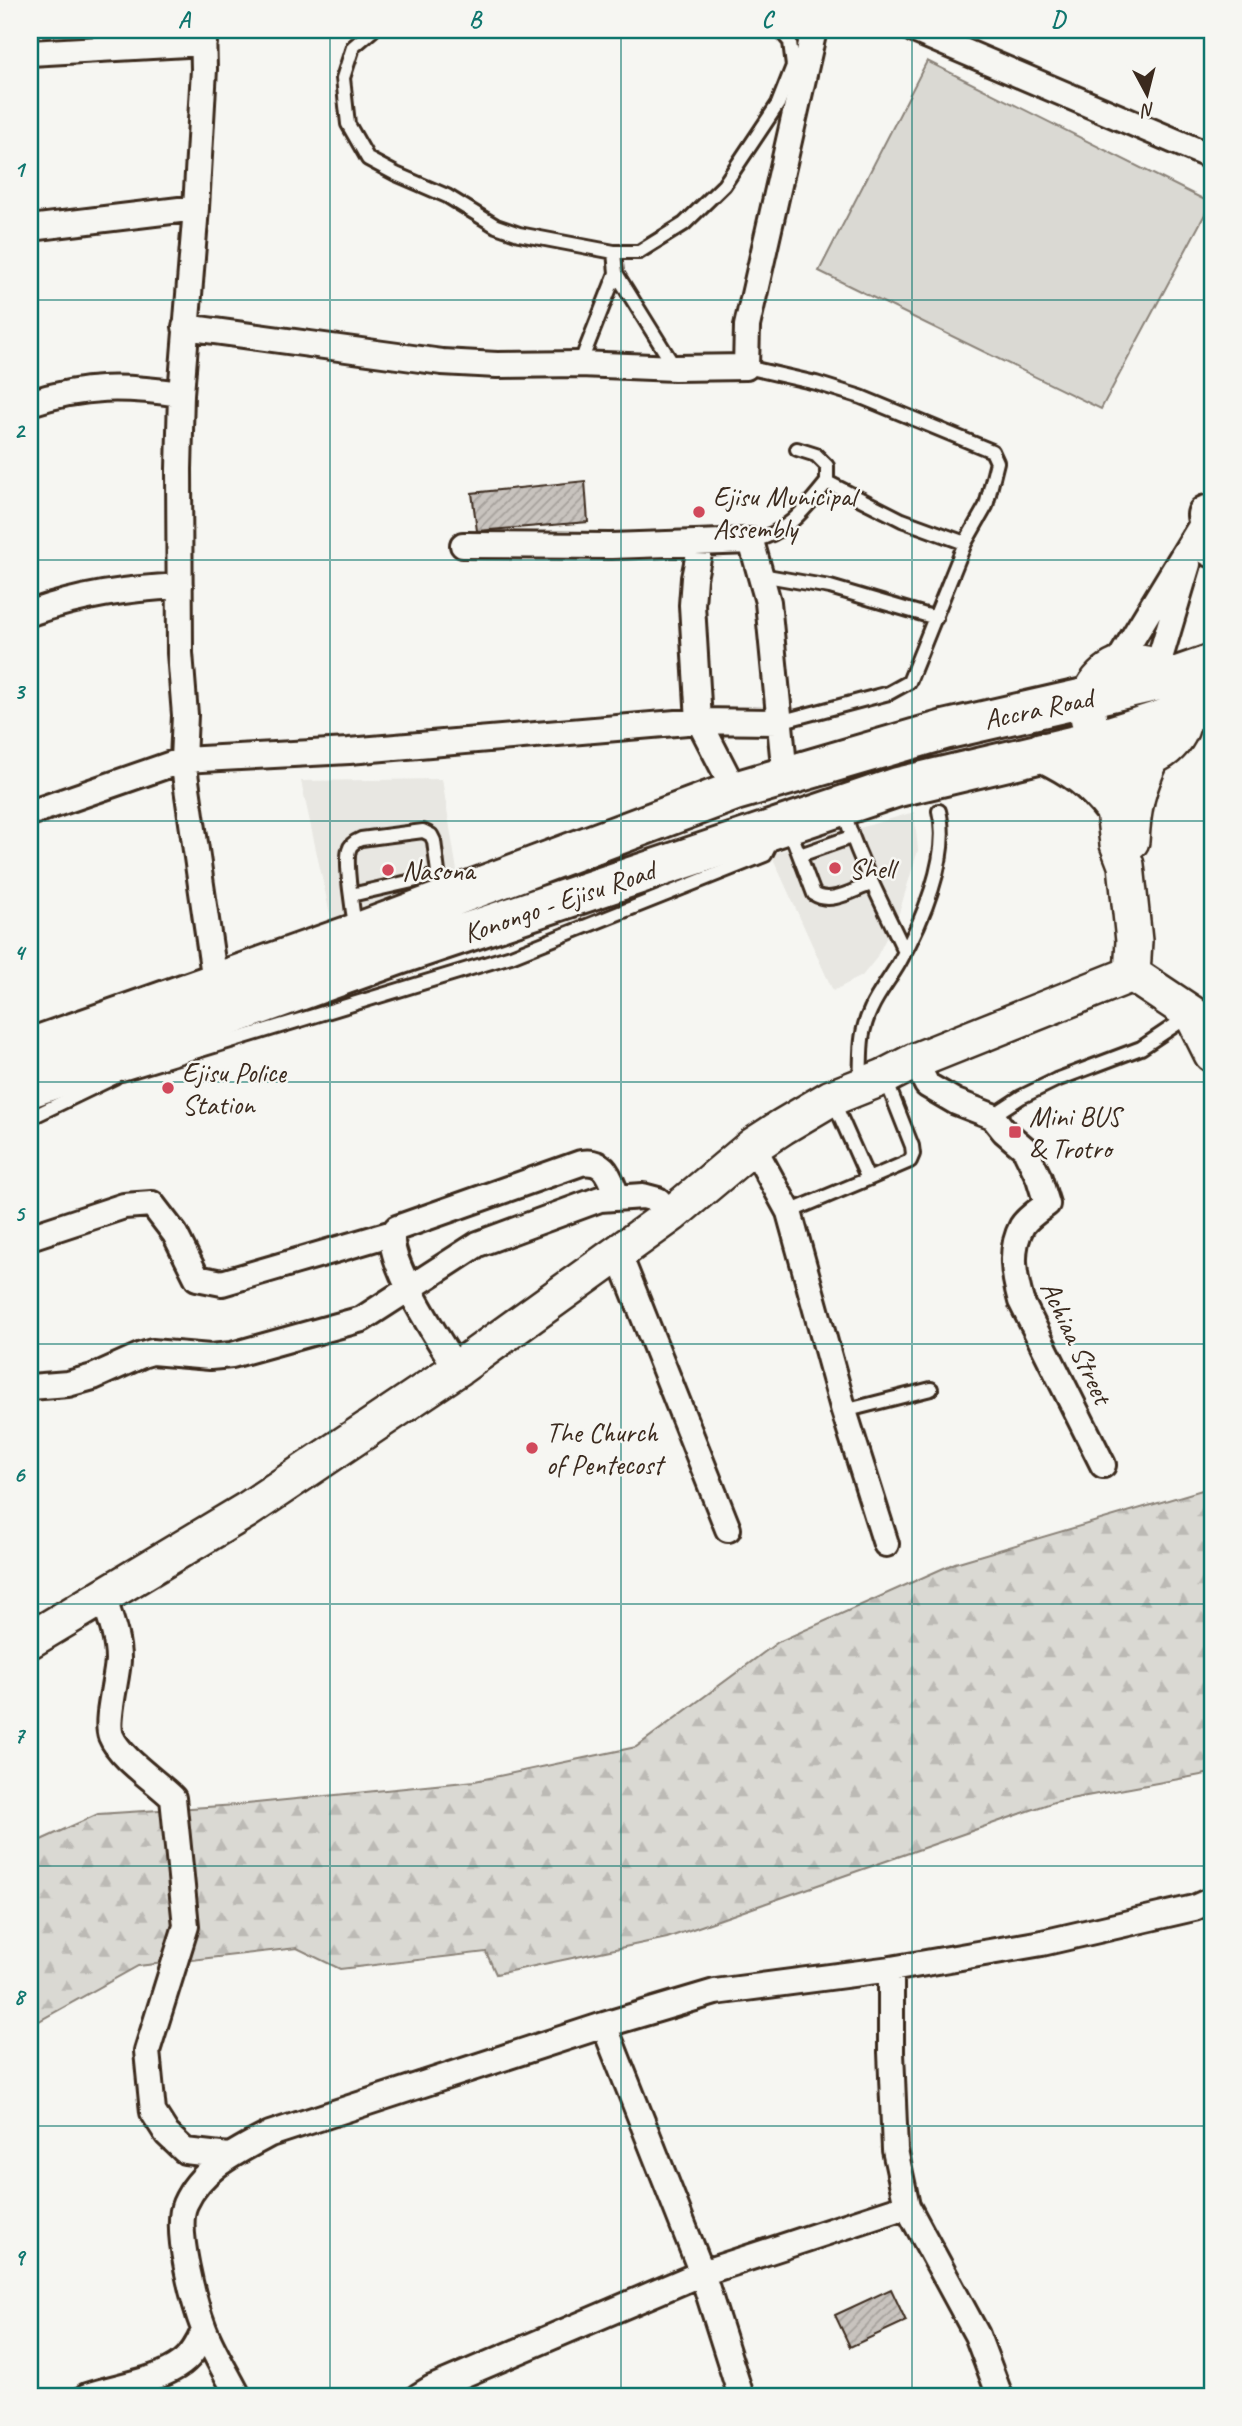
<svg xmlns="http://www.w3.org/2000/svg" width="1242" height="2426" viewBox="0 0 1242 2426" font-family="Caveat,sans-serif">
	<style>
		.built { fill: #e8e7e2 }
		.forest { fill: url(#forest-firs); stroke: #8a8278; stroke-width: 2 }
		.pitch { fill: #dad9d3; stroke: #8a8278; stroke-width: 2 }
		.building { fill: url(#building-hatch); stroke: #3b2a1e; stroke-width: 2 }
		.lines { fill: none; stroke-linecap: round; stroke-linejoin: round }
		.lane-casing { stroke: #3b2a1e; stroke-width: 18 }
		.street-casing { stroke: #3b2a1e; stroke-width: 30 }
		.secondary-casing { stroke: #3b2a1e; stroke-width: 40 }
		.highway-casing { stroke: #3b2a1e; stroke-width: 44 }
		.lane { stroke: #f6f6f2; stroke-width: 12 }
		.street { stroke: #f6f6f2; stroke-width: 24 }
		.secondary { stroke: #f6f6f2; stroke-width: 35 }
		.highway { stroke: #f6f6f2; stroke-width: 38 }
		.grid { fill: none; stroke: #0f766e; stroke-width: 2; stroke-opacity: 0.55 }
		.poi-dot { fill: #d1495b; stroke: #f6f6f2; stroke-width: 2.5 }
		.labels { text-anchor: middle; stroke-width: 5; stroke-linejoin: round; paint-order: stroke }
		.poi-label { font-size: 28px; fill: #3b2a1e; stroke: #f6f6f2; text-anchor: start }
		.street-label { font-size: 28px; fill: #3b2a1e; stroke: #f6f6f2 }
		.neatline { fill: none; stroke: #0f766e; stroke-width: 2.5 }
		.grid-label { font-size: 23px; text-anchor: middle; font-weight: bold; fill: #0f766e }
	</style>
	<defs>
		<pattern id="forest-firs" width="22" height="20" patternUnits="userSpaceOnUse" patternTransform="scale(1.75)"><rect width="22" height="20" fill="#dad9d3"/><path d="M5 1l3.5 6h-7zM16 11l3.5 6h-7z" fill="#bcbab5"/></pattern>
		<pattern id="building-hatch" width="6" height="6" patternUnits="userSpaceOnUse" patternTransform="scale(1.75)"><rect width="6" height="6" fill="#c8c3be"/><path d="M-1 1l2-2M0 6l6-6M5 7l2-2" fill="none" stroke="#a49f9a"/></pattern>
	</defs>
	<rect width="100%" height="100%" fill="#f6f6f2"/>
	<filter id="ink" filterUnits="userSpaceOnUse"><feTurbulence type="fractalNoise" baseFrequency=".0143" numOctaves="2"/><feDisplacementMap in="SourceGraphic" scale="14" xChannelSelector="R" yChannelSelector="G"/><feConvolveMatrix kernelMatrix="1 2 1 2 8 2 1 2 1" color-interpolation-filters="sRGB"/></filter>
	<g filter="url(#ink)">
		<path class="built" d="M442,779l17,104 -126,45 -32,-147z
			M914,812l4,38 -19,63 -24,47 -13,16 -29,15 -62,-137z"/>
		<path class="forest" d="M1212,1487v286l-158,29 -387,136 -171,36 -10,-22 -146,17 -43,-21 -159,18 -108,60v-181l68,-31 139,-9 238,-24 161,-34 142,-105 177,-79z"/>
		<path class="pitch" d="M927,61l284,142 -110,206 -282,-138z"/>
		<path class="building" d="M585,481l3,41 -111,9 -5,-38z
			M891,2289l15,32 -56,26 -15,-32z"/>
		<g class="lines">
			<defs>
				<path id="lane" d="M373,30l-20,17 -10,31 5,46 20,35 28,15 51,22 49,30 23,8 95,18 2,21
					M614,252h25l45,-28 40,-39 54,-81 15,-38 -3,-24 -10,-12
					M580,364l36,-91 59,95
					M746,367l70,16 45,14 131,54 5,11 -11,44 -21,37 -56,139 -20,11 -110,29
					M827,482l75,38 63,23
					M751,541c36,-7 54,-32 76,-59v-16l-11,-11 -19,-6
					M761,575l69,12 106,31
					M843,809c15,50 39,94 61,141
					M789,828l25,66c17,11 39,-4 57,-10
					M800,855l51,-18
					M351,895l88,-20
					M356,930c-3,-16 -11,-67 -7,-80 1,-5 7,-9 12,-11l62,-8 8,4 3,6 7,55
					M122,1074l389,-118 254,-101 4,-8v-10
					M860,1082c2,-27 -2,-46 11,-73 7,-16 19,-30 28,-46 22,-39 52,-107 40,-152
					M992,1116l29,-19 35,-17 85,-32 49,-33
					M30,1118l85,-41
					M868,1179l42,-18 3,-7 -1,-8 -26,-66
					M789,1212l79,-33 -36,-81
					M844,1411l87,-22"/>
				<path id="street" d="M203,30l1,39 -8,139 -15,186 -2,75 1,184 5,62 -2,45 32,222
					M914,30l298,127
					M30,53l174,-10
					M30,228l166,-20
					M185,327l257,35 55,3 83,-1 95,4 71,-1 1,-41 67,-296
					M30,403c55,-18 95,-17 151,-9
					M701,544l-7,34 -2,27 7,116 36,70
					M463,545l148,1 140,-5 17,61 17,174
					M30,613c52,-18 95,-24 150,-27
					M1115,667l95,-156
					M1157,668l31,-104
					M30,813l153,-53 166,-9 350,-30 80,1
					M915,1061l12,24 29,17 36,14 12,15 21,18 14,29 8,26c-8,6 -20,14 -25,22 -13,24 -8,50 -1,75l82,164
					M753,1146l36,66 55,199 42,133
					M393,1233c-8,26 48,111 64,136
					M30,1237l94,-31 28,-2 23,30 22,44 25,5 171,-50 4,-5 184,-65c25,-4 28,14 36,33
					M618,1252l110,277
					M30,1387l38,-3 25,-7 49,-22 10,-3 58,5 22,-2 130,-36 116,-75 122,-45 43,-3 15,4 14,14
					M103,1596c7,22 15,41 15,64 -1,20 -13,60 -7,76 9,22 45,45 62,62l13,128 -39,125 6,61 14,22 18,17 44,5
					M891,1969v83l4,98 12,56 70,129 23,61
					M604,2025l98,248 39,123
					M87,2396c29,-10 72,-15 95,-33 11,-8 17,-21 22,-32
					M238,2396c-11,-22 -25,-44 -34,-67 -10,-26 -30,-100 -19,-125 16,-36 53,-53 85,-70l334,-109 111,-33 176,-23 151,-26 152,-35 18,-8
					M419,2396l13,-8 270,-115 205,-67"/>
				<path id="secondary" d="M1088 711a48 48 0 1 1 96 0a48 48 0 1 1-96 0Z
					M1131,841c2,-34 6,-53 21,-84
					M1132,974l60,40 20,40
					M30,1640l217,-130 210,-141 215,-155 81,-68 29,-19 49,-29 53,-21 31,-16 217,-87 2,-33 -8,-76 -8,-21 -8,-68 -7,-29"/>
				<path id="highway" d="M1207,515l5,32
					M1042,752c33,16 50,28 72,56
					M30,1048l321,-113 384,-144 209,-61 228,-52 40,-14
					M30,1088l366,-132 502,-169 199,-47 115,-36"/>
			</defs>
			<use href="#lane" class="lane-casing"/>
			<use href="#street" class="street-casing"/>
			<use href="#secondary" class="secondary-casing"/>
			<use href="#highway" class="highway-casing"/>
			<use href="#lane" class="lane"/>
			<use href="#street" class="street"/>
			<use href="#secondary" class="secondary"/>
			<use href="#highway" class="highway"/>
		</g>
	</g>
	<path class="grid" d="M330,30v2366M621,30v2366M912,30v2366M30,300h1182M30,560h1182M30,821h1182M30,1082h1182M30,1344h1182M30,1604h1182M30,1866h1182M30,2126h1182"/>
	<g class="poi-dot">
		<circle cx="699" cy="512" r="7"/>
		<circle cx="835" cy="868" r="7"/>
		<circle cx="388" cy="870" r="7"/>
		<circle cx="168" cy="1088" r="7"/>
		<rect x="1008" y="1125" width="14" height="14" rx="3.5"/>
		<circle cx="532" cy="1448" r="7"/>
	</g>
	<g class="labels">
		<g class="poi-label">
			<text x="713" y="506">Ejisu Municipal<tspan x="713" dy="32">Assembly</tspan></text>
			<text x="849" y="878">Shell</text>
			<text x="402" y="880">Nasona</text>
			<text x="182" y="1082">Ejisu Police<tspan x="182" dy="32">Station</tspan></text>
			<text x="1029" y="1126">Mini BUS<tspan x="1029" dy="32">&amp; Trotro</tspan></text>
			<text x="546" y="1442">The Church<tspan x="546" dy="32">of Pentecost</tspan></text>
		</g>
		<g class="street-label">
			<text transform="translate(1038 708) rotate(-12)" y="10">Accra Road</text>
			<text transform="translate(559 901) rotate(-19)" y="10">Konongo - Ejisu Road</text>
			<text transform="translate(1077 1342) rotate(65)" y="10">Achiaa Street</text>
		</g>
	</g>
	<rect width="1242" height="2426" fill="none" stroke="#f6f6f2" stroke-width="77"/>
	<g transform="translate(1147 94) rotate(173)" stroke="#f6f6f2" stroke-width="5" paint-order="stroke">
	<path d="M0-5L12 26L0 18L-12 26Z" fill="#3b2a1e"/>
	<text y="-10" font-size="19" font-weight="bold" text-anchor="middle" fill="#3b2a1e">N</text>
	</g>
	<rect x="38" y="38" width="1166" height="2350" class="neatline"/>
	<g class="grid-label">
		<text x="184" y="27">A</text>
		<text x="475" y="27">B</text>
		<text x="767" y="27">C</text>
		<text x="1058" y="27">D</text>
		<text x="19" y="177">1</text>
		<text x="19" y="438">2</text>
		<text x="19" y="699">3</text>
		<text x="19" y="960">4</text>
		<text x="19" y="1221">5</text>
		<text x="19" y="1482">6</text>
		<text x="19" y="1743">7</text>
		<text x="19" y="2004">8</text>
		<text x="19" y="2265">9</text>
	</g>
</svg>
